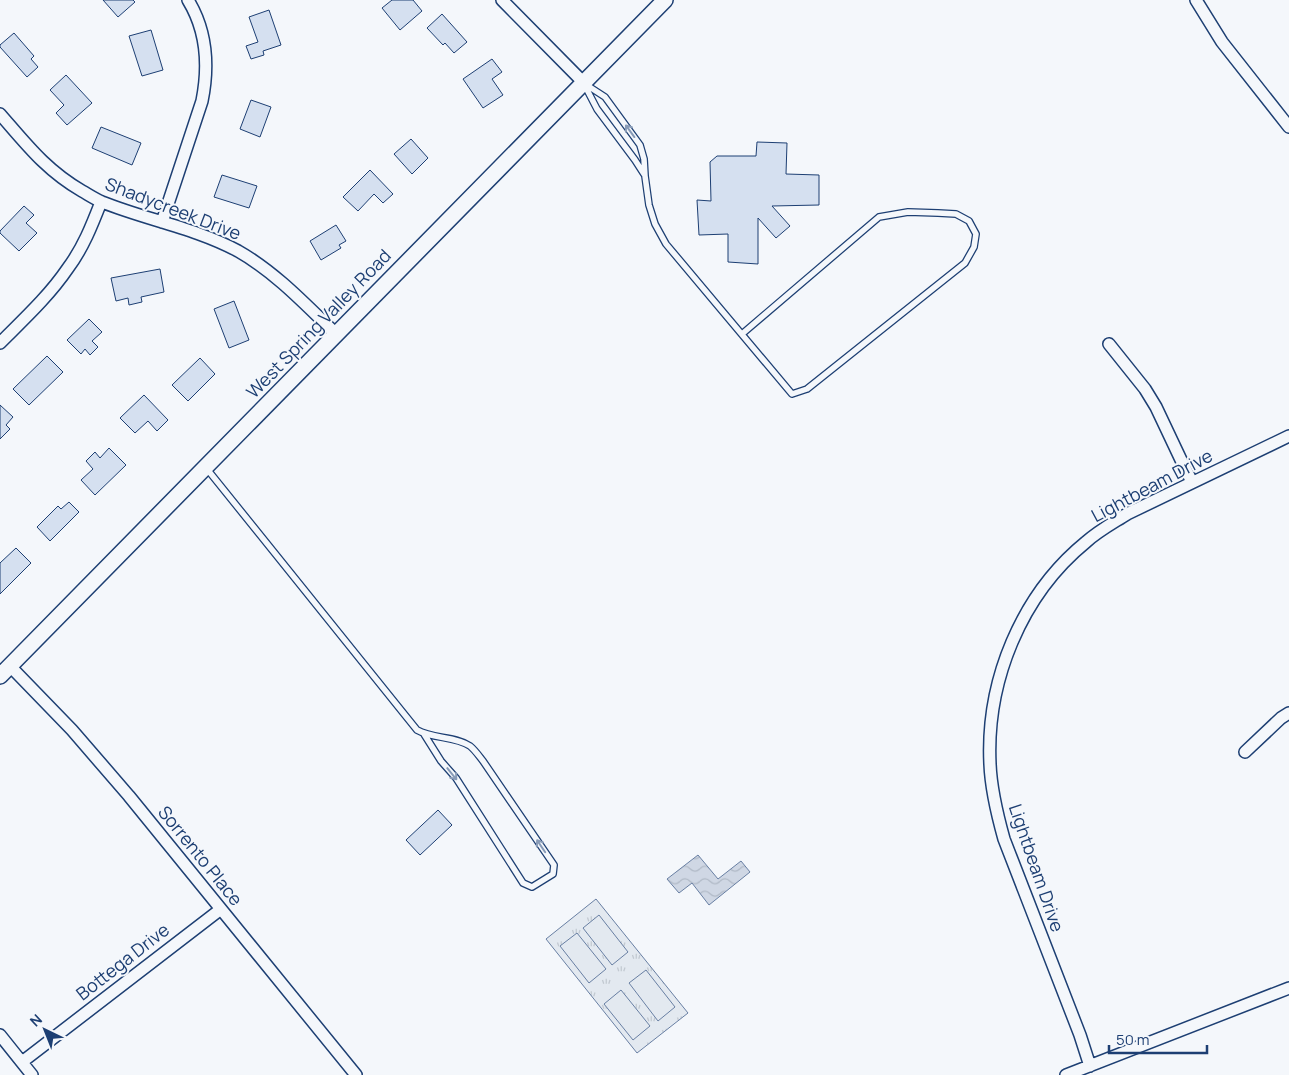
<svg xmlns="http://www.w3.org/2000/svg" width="1289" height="1075" viewBox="0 0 1289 1075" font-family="Manrope,sans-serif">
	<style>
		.park { fill: url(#park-tufts); stroke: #687fa3 }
		.garden { fill: #e3e9f0; stroke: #687fa3 }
		.water { fill: url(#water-waves); stroke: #687fa3 }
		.building { fill: #d5e0f0; stroke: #1d3f73 }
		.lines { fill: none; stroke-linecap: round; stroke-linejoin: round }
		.service-casing { stroke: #1d3f73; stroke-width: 8 }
		.minor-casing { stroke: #1d3f73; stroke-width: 14 }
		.tertiary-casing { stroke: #1d3f73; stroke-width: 18 }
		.service { stroke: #f4f7fb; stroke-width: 5.5 }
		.minor { stroke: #f4f7fb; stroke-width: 11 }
		.tertiary { stroke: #f4f7fb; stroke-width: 15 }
		.oneway { stroke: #889bb7 }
		.labels { text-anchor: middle; stroke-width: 4; stroke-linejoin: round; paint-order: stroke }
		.street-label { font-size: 18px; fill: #1d3f73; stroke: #f4f7fb }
	</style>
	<defs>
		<pattern id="park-tufts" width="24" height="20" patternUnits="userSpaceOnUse" patternTransform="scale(1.25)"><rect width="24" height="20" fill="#e3e9f0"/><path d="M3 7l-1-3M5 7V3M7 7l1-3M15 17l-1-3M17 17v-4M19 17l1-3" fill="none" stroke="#c2c9d1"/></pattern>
		<pattern id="water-waves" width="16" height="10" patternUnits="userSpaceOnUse" patternTransform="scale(1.25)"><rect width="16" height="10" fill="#cfd7e4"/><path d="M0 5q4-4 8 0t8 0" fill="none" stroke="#b1bac7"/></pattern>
	</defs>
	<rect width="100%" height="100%" fill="#f4f7fb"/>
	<path class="park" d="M596,899l92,114 -51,40 -91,-114z"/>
	<path class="garden" d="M599,915l29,37 -16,13 -29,-37z
		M577,933l29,36 -17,14 -29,-37z
		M646,970l29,37 -17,14 -29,-38z
		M621,990l29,36 -17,14 -29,-36z"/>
	<path class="water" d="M698,855l20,24 23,-18 9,11 -41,33 -17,-22 -13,10 -12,-14z"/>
	<path class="building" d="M103,0h30l2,2 -17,15z
		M392,0h21l9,11 -22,19 -18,-22z
		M269,10l12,35 -18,6 1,4 -13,4 -5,-13 12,-4 -9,-25z
		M442,14l25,28 -13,11 -9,-10 -2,2 -16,-17z
		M151,30l12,40 -21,6 -13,-40z
		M14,33l20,23 -3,3 7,8 -11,10 -27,-30v-2z
		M492,59l10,13 -10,7 11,16 -20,13 -20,-29z
		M66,75l26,28 -25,22 -11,-12 8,-8 -14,-15z
		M251,100l20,7 -11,30 -20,-8z
		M101,127l40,16 -9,22 -40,-17z
		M411,139l17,19 -16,16 -18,-20z
		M757,142l30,1 -1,31 33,1v30l-47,1 18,20 -14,12 -18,-20v46l-30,-2v-28l-29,1 -2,-35 14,1 -1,-39 7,-6h39z
		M370,170l23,24 -10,9 -9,-9 -16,17 -15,-14z
		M222,175l35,11 -8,22 -35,-11z
		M24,206l10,9 -8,8 11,10 -18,18 -19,-18v-2z
		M336,225l10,16 -7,4 2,3 -20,12 -11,-19z
		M160,269l4,23 -23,5 1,5 -13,3 -1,-7 -12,3 -5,-23z
		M234,301l15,39 -20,8 -15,-39z
		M89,319l13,13 -10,9 6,6 -8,8 -5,-6 -4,5 -14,-14z
		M47,356l16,16 -34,33 -16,-16z
		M200,358l15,16 -27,27 -16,-16z
		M144,395l24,25 -11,11 -9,-10 -13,12 -15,-15z
		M0,405l13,12 -7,8 4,4 -10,10z
		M109,448l17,17 -31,30 -14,-15 12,-11 -7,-8 9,-9 5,6z
		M69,502l10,10 -29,29 -13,-14 21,-21 3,3z
		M16,548l15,15 -31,31v-31z
		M438,810l14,15 -32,30 -14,-15z"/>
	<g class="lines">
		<defs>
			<path id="service" d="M584,84l13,25 38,51 9,14
				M585,84l20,13 35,48 4,14 1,17 4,29 6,19 11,20 126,150 15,-5 158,-126 9,-16 2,-13 -7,-13 -13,-7 -18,-1 -30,-1 -29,5 -137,117
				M207,469l210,261c16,9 38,6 53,16 5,4 9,10 13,15l71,104 -1,9 -21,13 -9,-4 -67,-105 -15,-17 -17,-27"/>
			<path id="minor" d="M502,0l82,83
				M1196,0l26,42 67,85
				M0,114c27,31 46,56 82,77 7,4 13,8 20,11 45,18 93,26 136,49 37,21 67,53 98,83
				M162,222l40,-121c7,-35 5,-70 -14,-101
				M0,343c24,-24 49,-47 68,-75 15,-20 24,-43 33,-66
				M1109,344l36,45 11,18 26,55 10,20
				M10,666l62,64 57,66 227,279
				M1245,752l36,-34 8,-5
				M0,1035l32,40
				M22,1062l199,-153
				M1090,1066l-10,-31 -76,-196c-7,-25 -13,-49 -14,-75 -4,-83 31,-169 96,-222 12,-11 27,-19 41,-28l162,-78
				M1066,1075l223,-87"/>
			<path id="tertiary" d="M0,676l665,-676"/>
		</defs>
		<use href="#service" class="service-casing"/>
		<use href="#minor" class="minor-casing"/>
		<use href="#tertiary" class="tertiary-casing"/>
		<use href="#service" class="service"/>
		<use href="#minor" class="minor"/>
		<use href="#tertiary" class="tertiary"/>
	</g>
	<defs><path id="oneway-shaft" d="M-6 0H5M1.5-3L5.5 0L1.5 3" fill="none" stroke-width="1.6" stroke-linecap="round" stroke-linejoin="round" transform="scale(1.25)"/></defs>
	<g class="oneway">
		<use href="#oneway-shaft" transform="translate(630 131) rotate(-126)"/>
		<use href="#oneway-shaft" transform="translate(452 774) rotate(51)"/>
		<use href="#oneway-shaft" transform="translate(541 846) rotate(-124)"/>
	</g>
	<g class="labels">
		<g class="street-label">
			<text transform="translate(173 209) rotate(21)" y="6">Shadycreek Drive</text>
			<text transform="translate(319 324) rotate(-46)" y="6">West Spring Valley Road</text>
			<text transform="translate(1152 486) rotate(-28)" y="6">Lightbeam Drive</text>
			<text transform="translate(200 856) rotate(51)" y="6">Sorrento Place</text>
			<text transform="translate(1036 868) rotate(71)" y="6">Lightbeam Drive</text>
			<text transform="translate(123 962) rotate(-38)" y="6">Bottega Drive</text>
		</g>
	</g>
	<g transform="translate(45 1030) rotate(317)" stroke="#f4f7fb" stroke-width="4" paint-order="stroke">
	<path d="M0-4L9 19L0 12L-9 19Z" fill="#1d3f73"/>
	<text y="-8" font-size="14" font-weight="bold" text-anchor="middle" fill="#1d3f73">N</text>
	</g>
	<path d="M1109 1045v8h98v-8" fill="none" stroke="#1d3f73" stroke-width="2.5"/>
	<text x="1116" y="1045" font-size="15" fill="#1d3f73" stroke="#f4f7fb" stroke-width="4" paint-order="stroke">50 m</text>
</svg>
